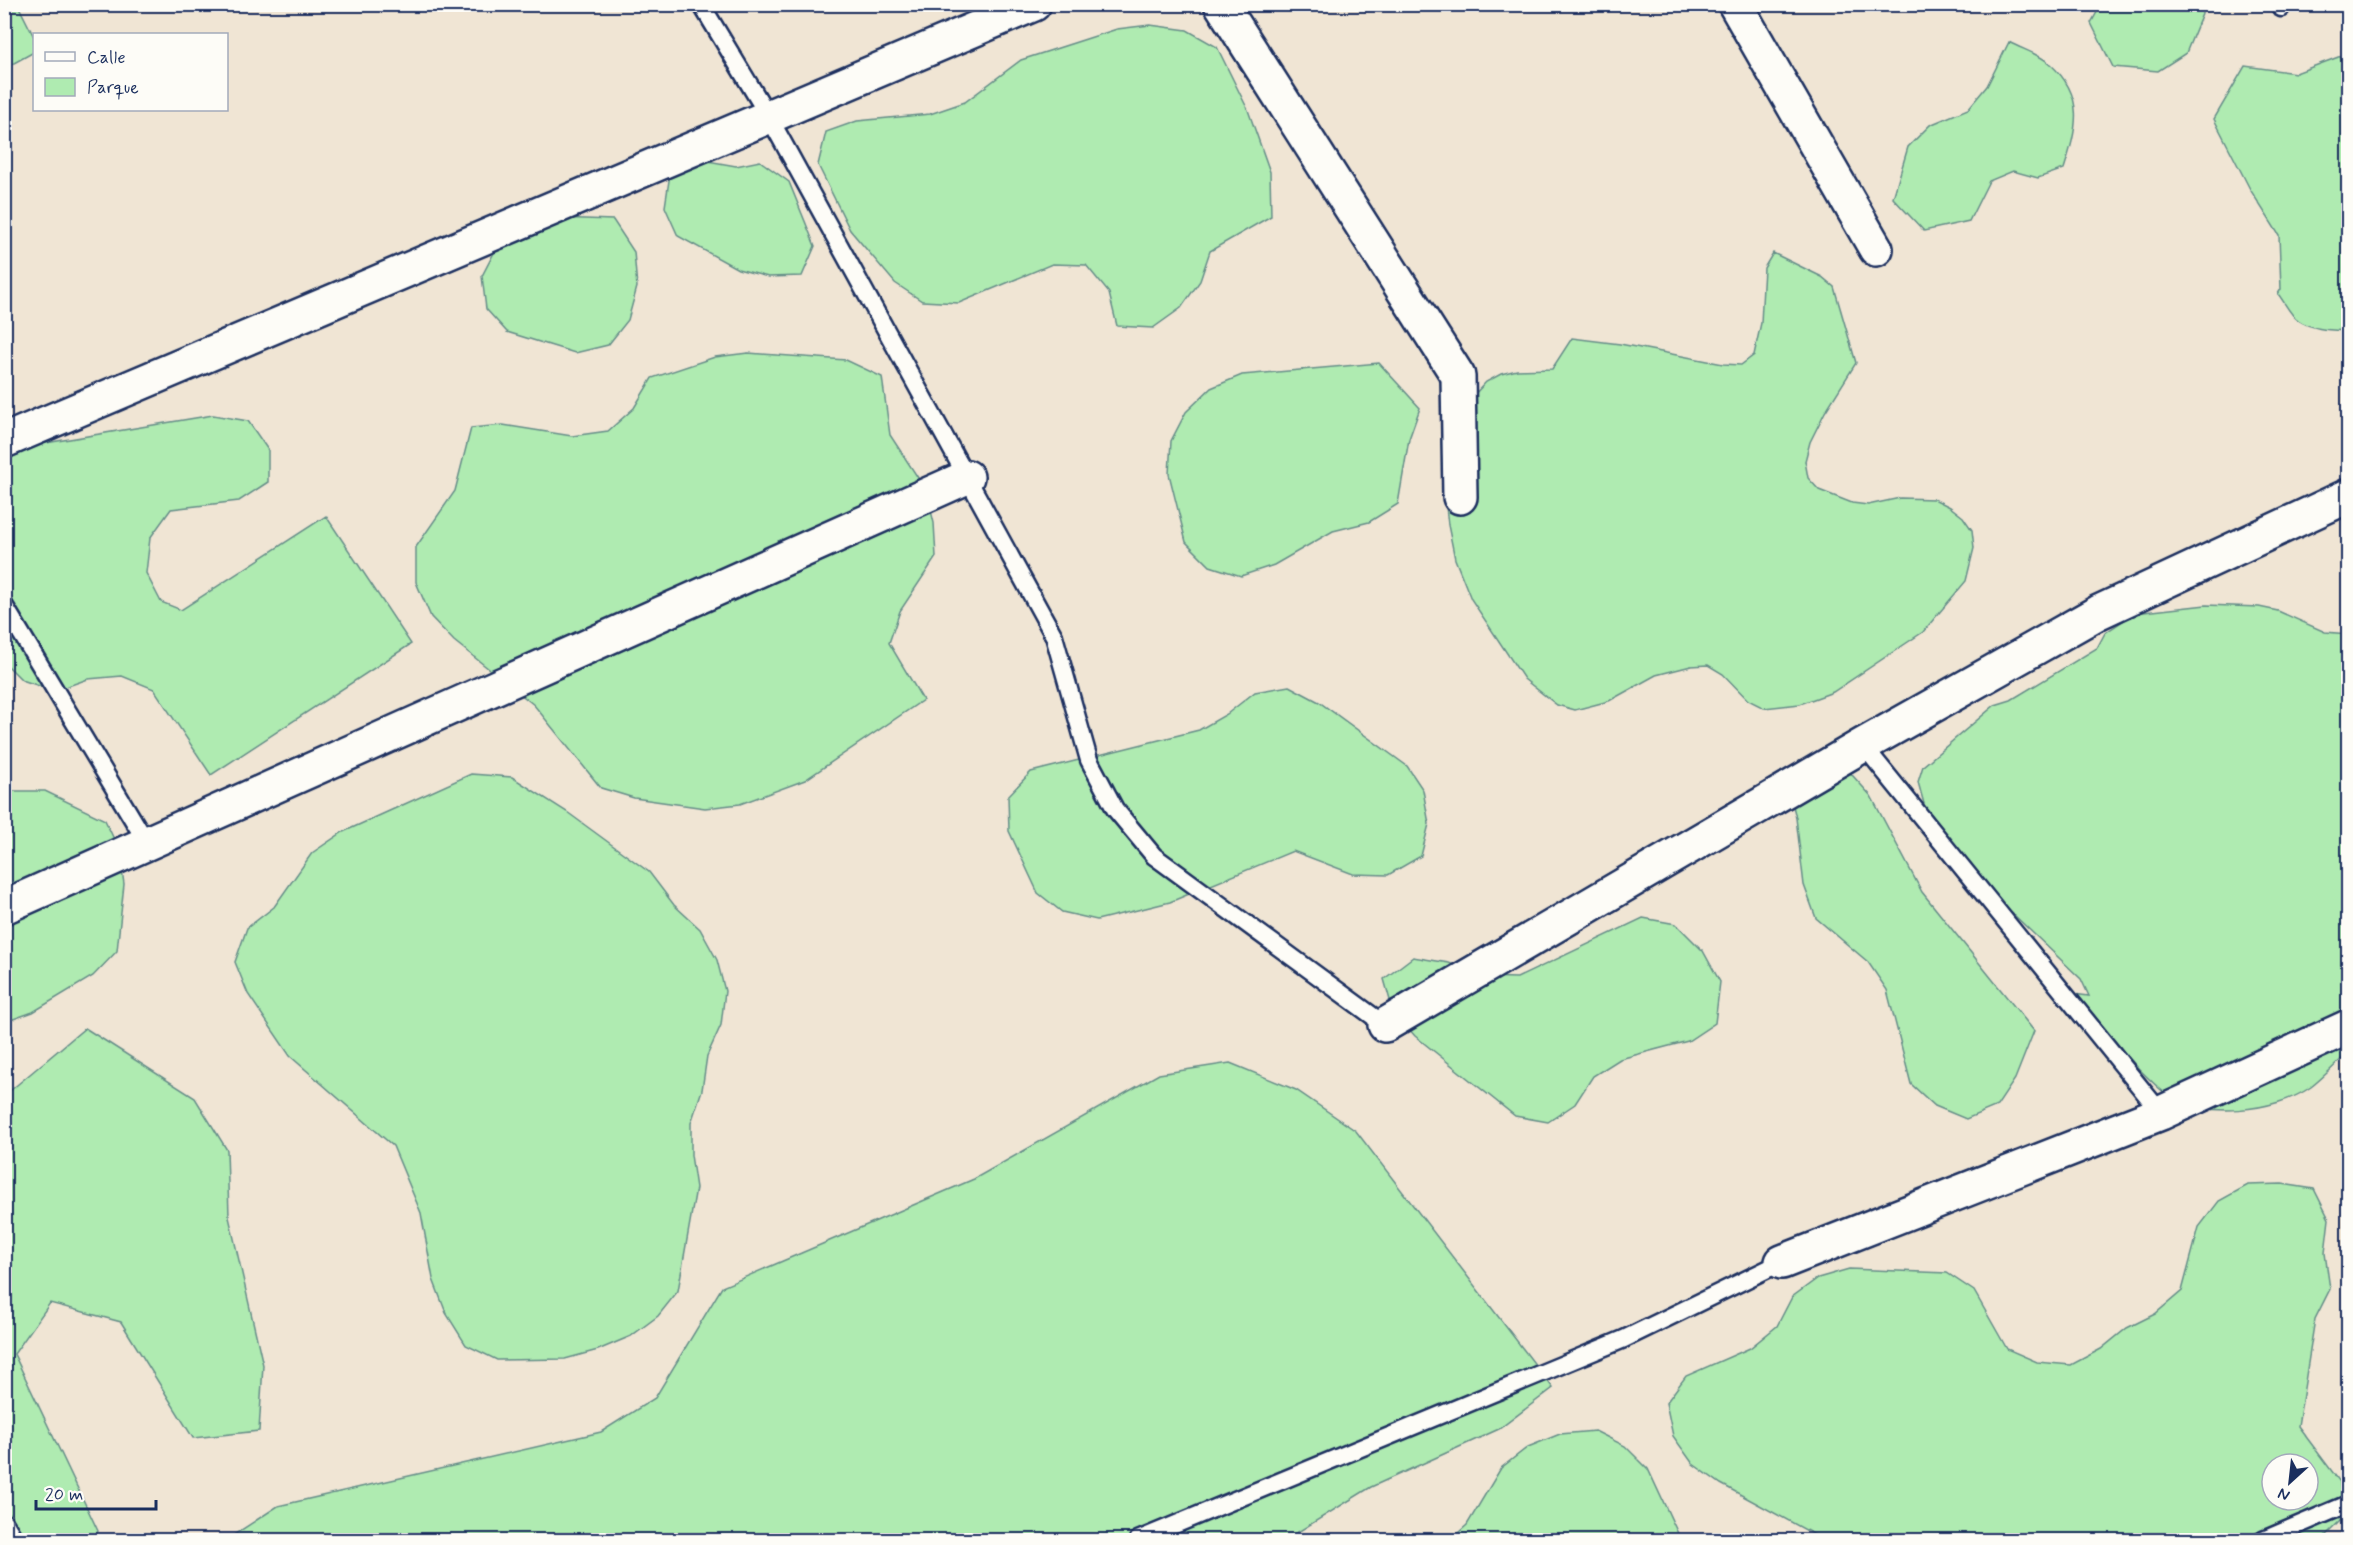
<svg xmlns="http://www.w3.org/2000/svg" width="2353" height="1545" viewBox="0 0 2353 1545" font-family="Mynerve,sans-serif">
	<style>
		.green { fill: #afebb1; stroke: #658d88; stroke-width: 1.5; fill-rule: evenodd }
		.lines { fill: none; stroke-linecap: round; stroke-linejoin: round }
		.lane-casing { stroke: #1b2f5e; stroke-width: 21 }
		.street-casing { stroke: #1b2f5e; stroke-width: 38 }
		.lane { stroke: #fdfcf7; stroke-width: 16 }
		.street { stroke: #fdfcf7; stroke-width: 33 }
	</style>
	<rect width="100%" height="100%" fill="#f0e5d4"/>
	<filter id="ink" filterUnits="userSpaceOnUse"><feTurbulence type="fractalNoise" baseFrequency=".0167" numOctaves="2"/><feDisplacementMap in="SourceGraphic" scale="12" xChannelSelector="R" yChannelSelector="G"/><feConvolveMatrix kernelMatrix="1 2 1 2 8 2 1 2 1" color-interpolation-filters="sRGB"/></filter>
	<g filter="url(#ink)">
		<path class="green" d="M5,4l13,1 16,32v15l-29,16z
			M2101,5h101v9l-16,39 -28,18 -45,-4 -22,-44z
			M1150,25l37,5 30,17 31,63 22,62 1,44 -61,35 -10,30 -19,27 -28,20 -36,-2 -8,-33 -23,-28 -34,-1 -93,39 -37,-2 -27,-18 -45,-53 -32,-65 8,-33 31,-11 73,-7 35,-12 56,-42 96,-31z
			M2009,42c12,7 31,12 41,22 36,32 27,64 14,105l-26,9 -25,-7 -24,10 -20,40 -45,10 -31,-33 15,-51 22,-22 38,-16 19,-23z
			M2348,48v283c-17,-1 -36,-1 -50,-11 -8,-5 -14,-19 -20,-26l3,-5 -2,-54 -28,-44 -37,-72 31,-53 51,7 45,-17z
			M702,160l34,6 24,-5 29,21 26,64 -13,30 -34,1 -30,-8 -60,-33 -13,-29 5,-33z
			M556,218l57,2 21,32 3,35 -9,33 -20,25 -33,8 -68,-21 -21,-23 -4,-33 16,-31z
			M1773,253l49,24 12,10 22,76 -31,49 -15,30 -5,19 3,17 11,12 33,13 16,2 32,-7 34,1 16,8 13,10 9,13 2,18 -8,33 -43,51 -90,60 -33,12 -36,4 -16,-8 -25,-26 -15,-9 -17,1 -35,9 -47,26 -34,9 -18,-5 -33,-26 -53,-80 -16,-40 -7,-34 -6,-56 32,-74 12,-13 15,-8 16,-4 35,-1 20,-31 48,6 103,20 18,1 13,-10 7,-32 3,-55z
			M748,353l98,7 36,17 8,58 36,55 8,33 2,34 -36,54 -11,32 34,57 -118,80 -65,24 -35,4 -71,-10 -33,-10 -67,-83 -80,-64 -23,-24 -15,-35v-35l39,-56 16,-63 32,-3 69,11 36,-5 26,-23 18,-30 63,-21z
			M1379,363l41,45 -11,31 -11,65 -29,18 -36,9 -59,34 -33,11 -31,-10 -24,-24 -17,-68 2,-33 15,-29 25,-24 31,-13z
			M213,415l35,6 20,29v32l-29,19 -68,8 -21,29 -4,35 15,29 20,8 145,-94 85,128 -200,131 -57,-86 -32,-13 -34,3 -34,12 -32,-11 -17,-17 -1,-213z
			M2206,605l53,2 19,4 47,21 23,2v419c-12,11 -24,24 -37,34 -36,25 -108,33 -145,7 -9,-7 -19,-17 -27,-25 -24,-26 -44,-57 -73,-76l23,3 -8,-17 -67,-64 -47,-40 -38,-53 -11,-40 5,-16 72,-61 16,-5 86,-52 8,-15 30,-20z
			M1289,686l30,16 88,64 16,24 6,34 -8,32 -33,19 -35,-1 -60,-23 -123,51 -73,18 -35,-8 -24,-19 -29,-62 -1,-35 23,-24 168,-42 28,-16 28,-22z
			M1844,766l27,30 51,96 112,139 -19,48 -18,27 -31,13 -31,-13 -24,-22 -24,-94 -19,-28 -52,-44 -12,-33 -8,-67 -8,-32z
			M471,774l41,3 55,35 82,60 25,33 26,24 17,31 8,31 -4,34 -14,31 -5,34 -11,33v32l5,33 -18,103 -20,25 -27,20 -33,14 -33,9 -68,1 -31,-15 -20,-32 -13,-34 -12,-66 -28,-67 -103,-90 -42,-62 -13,-32 12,-34 27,-21 38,-54 31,-21z
			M4,791h41l60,29 14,30 5,34 -7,67 -24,25 -60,36 -28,10z
			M1643,918l33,6 27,27 17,31 -5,41 -27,18 -68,18 -27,17 -18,28 -27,18 -33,-6 -100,-80 -22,-25 -9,-32 29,-22 36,6 34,14 34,1z
			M85,1028l110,70 32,52 2,67 34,148 -4,66 -66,7 -72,-116 -71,-19 -36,51 84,177 -4,9h-89v-445z
			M1230,1063l66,27 60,41 197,257 -54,41 -128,58 -86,53h-1059l52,-34 323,-74 54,-34 67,-111 252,-108 185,-105z
			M2282,1184l32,5 15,30 -4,34 5,36 -15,30 -17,107 42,56 3,36 -22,22h-497l-103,-56 -28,-20 -20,-28 -7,-33 20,-27 64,-28 27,-22 15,-29 26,-19 31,-9 98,4 27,18 33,58 30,13 34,3 30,-16 26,-21 28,-14 27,-23 17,-64 20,-26 29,-16zM2272,1464h36v36h-36z
			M1595,1431l30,15 23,23 33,71h-231l17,-15 34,-57 27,-21 32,-13z"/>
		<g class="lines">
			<defs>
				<path id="lane" d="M701,4l68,113 285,519 35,124 26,49 39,47 231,169
					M2279,4l2,4
					M4,605l143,238
					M1863,745l298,368
					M4,1522l11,18
					M1138,1540l486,-201 158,-77
					M2263,1540l85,-36"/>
				<path id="street" d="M1221,4l237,372 2,121
					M1735,4l141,245
					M4,441l1030,-437
					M4,907l963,-430
					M1385,1025l478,-280 236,-133 249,-116
					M1782,1262l379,-149 187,-86"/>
			</defs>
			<use href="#lane" class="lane-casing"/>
			<use href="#street" class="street-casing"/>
			<use href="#lane" class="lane"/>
			<use href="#street" class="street"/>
		</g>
	</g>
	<rect width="2353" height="1545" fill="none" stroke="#fdfcf7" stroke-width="24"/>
	<rect x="12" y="12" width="2329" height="1521" fill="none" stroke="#1b2f5e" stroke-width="2" filter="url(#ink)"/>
	<rect x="33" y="33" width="195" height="78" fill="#fdfcf7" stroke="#a3aaba" stroke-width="1.5"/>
	<rect x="45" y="52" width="30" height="9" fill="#fdfcf7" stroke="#a3aaba" stroke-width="1.5"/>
	<text x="87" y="63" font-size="18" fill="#1b2f5e">Calle</text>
	<rect x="45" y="78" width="30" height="18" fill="#afebb1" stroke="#a3aaba" stroke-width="1.5"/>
	<text x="87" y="93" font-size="18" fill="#1b2f5e">Parque</text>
	<g transform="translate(2290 1482) rotate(207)"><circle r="28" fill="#fdfcf7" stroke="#a3aaba" stroke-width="1.5"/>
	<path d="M0-4.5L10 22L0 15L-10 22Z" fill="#1b2f5e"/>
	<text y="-9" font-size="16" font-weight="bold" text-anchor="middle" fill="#1b2f5e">N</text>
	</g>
	<path d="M36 1500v9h120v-9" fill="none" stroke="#1b2f5e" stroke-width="3"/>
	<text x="45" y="1500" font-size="18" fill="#1b2f5e" stroke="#fdfcf7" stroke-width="4.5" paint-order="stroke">20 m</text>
</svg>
